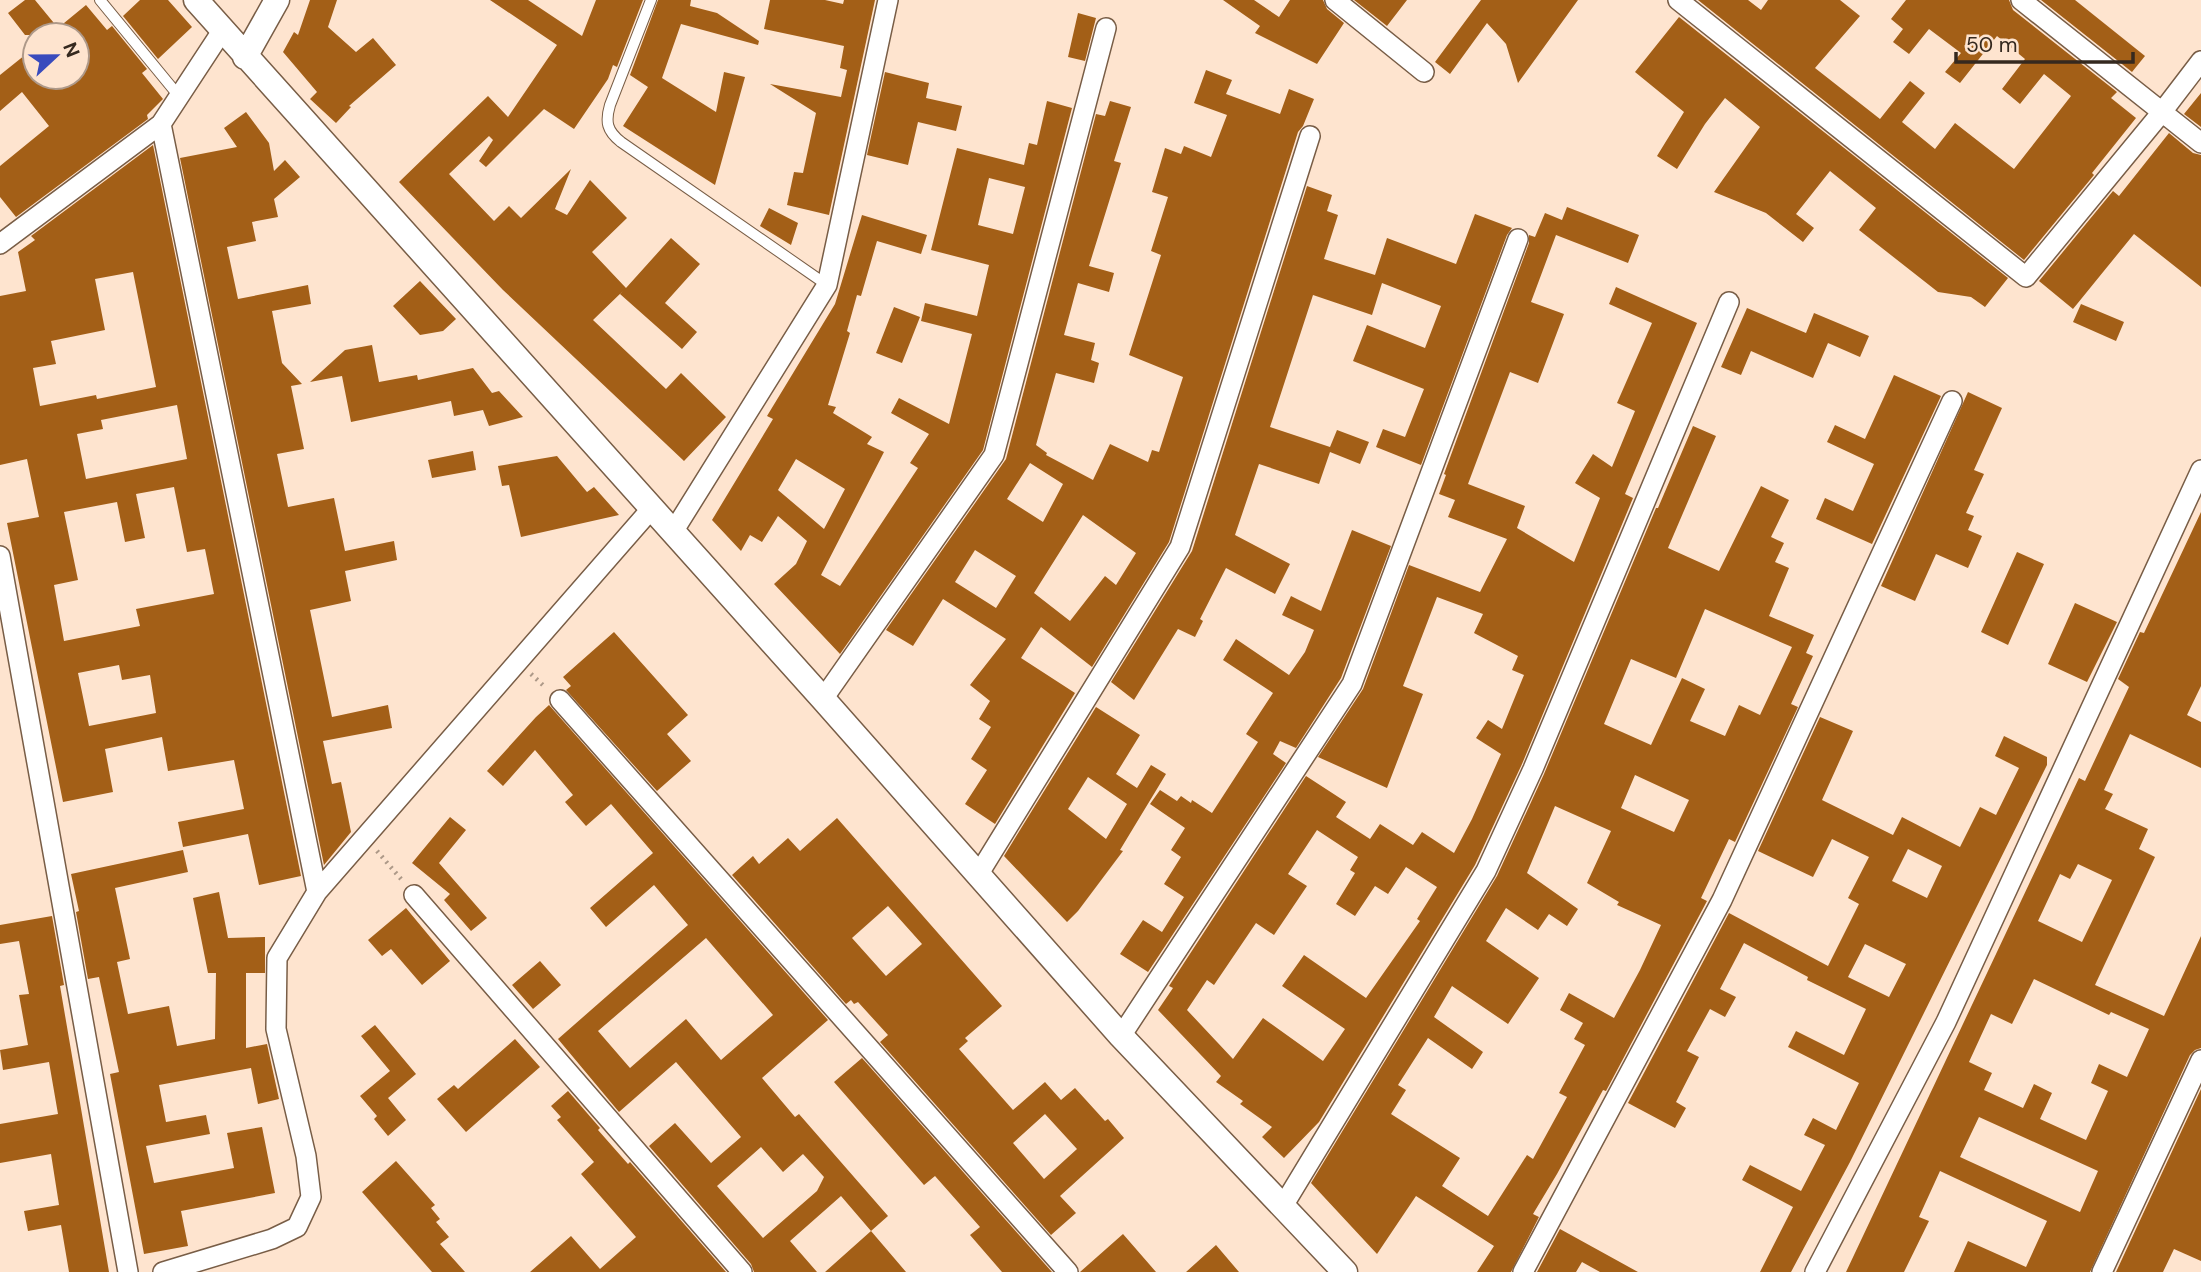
<svg xmlns="http://www.w3.org/2000/svg" width="2201" height="1272" viewBox="0 0 2201 1272" font-family="'DM Sans',sans-serif">
	<style>
		.building { fill: #a35f17; fill-rule: evenodd }
		.lines { fill: none; stroke-linecap: round; stroke-linejoin: round }
		.service-casing { stroke: #785d46; stroke-width: 12 }
		.minor-casing { stroke: #785d46; stroke-width: 22 }
		.tertiary-casing { stroke: #785d46; stroke-width: 27 }
		.path { stroke: #ad9988; stroke-width: 4.5; stroke-dasharray: 2 5; stroke-linecap: butt }
		.service { stroke: #fff; stroke-width: 10 }
		.minor { stroke: #fff; stroke-width: 19 }
		.tertiary { stroke: #fff; stroke-width: 24 }
	</style>
	<rect width="100%" height="100%" fill="#fee4cf"/>
	<path class="building" d="M25,0h10l23,28 28,-23 21,25 5,-4 35,43 -5,4 21,26 -16,16 1,4 -132,98 -16,-20v-31l49,-40 -27,-34 -22,19v-36l35,-28v30h42v-42h-52l-17,-22z
		M140,0h28l24,27 -34,32 -35,-43z
		M310,0h27l-9,27 28,25 17,-14 23,27 -47,41 2,1 -15,16 -26,-24 7,-7 -34,-40 11,-20 4,3z
		M490,0h38l54,36 14,-36h47l-26,67 -4,-2 -5,14 -34,50 -30,-20 -58,58 -7,-6 14,-21 -4,-4 -40,38 45,47 15,-15 12,12 50,-49 -16,40 12,6 23,-35 37,38 -35,34 34,36 45,-50 29,26 -35,39 32,29 -15,17 -62,-55 3,-3 -30,29 73,69 15,-16 45,44 -42,44 -181,-171 -104,-108 89,-86 20,21 49,-72z
		M658,0h33l-1,6 27,7 42,28 -1,4 -77,-21 -19,54 54,34 8,-40 21,5 -30,108 -92,-59 25,-39 -18,-12z
		M770,0h55l18,4 1,-4h31l-46,215 -42,-10 7,-33 9,1 13,-60 -46,-29 71,13 6,-27 -7,-2 4,-22 -80,-17z
		M1223,0h31l25,17 11,-17h33l4,9 17,14 -27,41 -62,-31 5,-7z
		M1354,0h53l-20,26z
		M1481,0h97l-60,83 -12,-39 -19,-21 -37,51 -15,-12z
		M1698,0h50l13,10 7,-10h72l20,16 -45,52 65,51 30,-38 15,12 -23,29 33,27 20,-26 59,46 57,-73 -27,-22 -24,30 -18,-15 23,-30 -28,-23 -37,47 -15,-11 16,-19 -32,-24 -20,25 -16,-12 10,-13 -12,-10 15,-19h103l4,10 104,82 -6,6 25,20 -44,55 2,2 -70,85z
		M2041,0h34l70,56 -13,16z
		M1078,13l18,5 -11,43 -17,-4z
		M1679,17l329,261 -23,29 -14,-10 -33,-5 -79,-62 17,-22 -46,-37 -34,43 18,14 -11,14 -37,-29 -52,-21 46,-65 -35,-29 -20,26 -28,45 -20,-13 27,-44 -49,-40z
		M1206,70l26,10 -6,14 54,20 9,-25 25,10 -11,27 -5,6 -129,410 -77,125 -51,-40 -20,31 54,35 -80,131 -30,-20 22,-34 -16,-11 20,-32 -12,-8 11,-18 -20,-16 36,-46 -63,-40 -30,47 -27,-16 120,-171 90,-345 9,2 5,-15 21,6 -17,54 7,2 -32,103 25,7 -5,19 -31,-9 -14,52 31,8 -4,17 8,3 -5,20 -38,-10 -20,72 11,8 -1,2 47,25 17,-36 38,18 4,-12 7,2 24,-75 -54,-22 32,-100 -10,-4 17,-54 -16,-5 13,-44 16,6 3,-8 27,11 16,-42 -33,-12zM1030,463l33,21 -20,38 -36,-23zM1083,515l53,38 -20,32 -11,-9 -35,45 -36,-28zM975,550l41,26 -20,32 -41,-26z
		M885,72l44,11 -3,15 36,8 -6,25 -38,-9 -10,43 -41,-10z
		M2201,93v34l-17,-13z
		M1047,101l25,7 -89,342 -143,204 -66,-70 22,-20 11,-23 -29,-25 -16,26 -12,-7 -9,16 -29,-31 61,-101 -6,-3 68,-112 27,-89 65,20 -6,19 -44,-13 -16,55 -4,-1 -10,36 3,2 -22,72 8,2 -3,6 39,24 -5,7 17,8 -63,123 19,11 78,-118 -8,-5 19,-29 -38,-21 8,-15 50,26 23,-90 -51,-13 4,-18 52,13 12,-51 -58,-15 26,-102 67,17 5,-22 8,2zM989,178l36,9 -12,47 -35,-9zM796,459l49,30 -21,40 -46,-39z
		M246,112l23,31 5,28 11,-11 15,17 -26,22 4,18 -26,5 4,19 -29,6 11,52 70,-14 3,19 -39,7 10,52 20,21 -11,2 13,63 -27,5 11,53 46,-9 11,53 49,-10 3,19 -52,11 6,30 -41,9 22,107 56,-12 4,23 -69,13 9,43 9,-2 10,50 -27,33 -144,-707 57,-11 -13,-19z
		M2169,133l24,20 8,2v132l-67,-53 -61,75 -34,-28 74,-90 6,5z
		M153,145l148,731 -42,9 -11,-51 -65,13 -5,-25 66,-13 -10,-49 -66,11 -6,-34 -57,12 8,43 -50,10 -56,-279 32,-6 -12,-58 -27,6v-169l26,-5 -8,-39 17,-12 -4,-4zM133,272l23,115 -59,12 -1,-4 -56,11 -7,-38 23,-4 -5,-23 54,-11 -10,-51zM177,405l10,54 -101,20 -9,-45 26,-5 -2,-9zM174,487l13,65 18,-3 9,45 -78,15 4,17 -76,15 -10,-56 24,-5 -14,-68 53,-10 8,40 20,-4 -9,-44zM119,665l3,15 28,-5 6,38 -67,13 -11,-53z
		M1307,186l25,9 -5,16 11,4 -14,44 51,16 12,-37 69,26 19,-50 37,14 -5,7 -86,230 -45,-18 7,-18 22,8 19,-48 -71,-28 14,-36 58,23 16,-42 -59,-23 -10,32 -59,-20 -43,132 60,20 7,-17 32,12 -9,22 -30,-12 -11,32 -60,-20 -24,71 55,29 -15,30 -49,-26 -26,51 3,2 -8,16 -17,-8 -44,71 -23,-18 81,-131z
		M1567,207l72,28 -11,28 -72,-28 -25,67 33,12 -26,69 -28,-11 -42,112 57,22 -8,22 57,34 26,-64 -25,-15 18,-29 19,13 23,-56 -18,-8 35,-80 -43,-19 7,-17 81,36 -72,171 8,4 -111,266 -47,101 -156,257 -35,36 -22,-21 10,-10 -32,-23 3,-3 -27,-19 5,-6 -63,-66 15,-22 -4,-2 137,-210 40,26 -10,15 34,22 10,-15 33,21 9,-13 32,21 18,-34 29,-65 -25,-16 12,-18 14,9 22,-54 -12,-5 6,-14 -44,-23 9,-19 -46,-17 -34,89 20,8 -36,94 -69,-31 45,-68 46,-124 71,27 27,-53 -59,-22 7,-17 -16,-6 7,-19 -2,-1 85,-231v-8l6,2 10,-24 17,7zM1317,830l41,27 -8,13 5,3 -19,31 19,12 20,-30 13,8 18,-27 31,20 -20,32 3,2 -54,77 -62,-43 -22,31 63,43 -22,32 -60,-43 -30,41 -46,-49 20,-30 7,5 42,-62 18,12 33,-49 -19,-12z
		M769,208l29,15 -7,22 -31,-19z
		M420,281l36,38 -13,12 -23,4 -27,-29z
		M2081,304l43,18 -8,19 -43,-19z
		M894,307l26,10 -18,46 -26,-10z
		M1747,308l59,25 8,-20 55,23 -9,21 -32,-14 -15,35 -62,-27 -10,24 -20,-8z
		M372,345l7,37 38,-7 1,5 55,-12 19,25 7,-2 24,26 -34,9 -6,-16 -29,6 -3,-15 -100,21 -9,-46 -32,6 35,-32z
		M1894,375l47,21 -69,148 -56,-25 9,-21 28,13 21,-47 -47,-22 8,-17 30,14z
		M1968,392l34,16 -28,62 10,4 -18,39 8,3 -6,14 14,6 -14,32 -32,-14 -21,47 -34,-15z
		M1693,426l23,10 -48,112 51,23 42,-85 28,14 -18,37 13,6 -9,19 14,6 -20,48 45,19 -8,18 7,3 -22,48 7,3 -63,135 -6,-3 -28,59 6,3 -101,190 -3,-1 -46,84 -24,40 6,3 -28,55h-34l17,-26 -78,-50 -39,58 -66,-71 186,-307 47,-102 112,-266h2zM1705,609l87,38 -32,68 -21,-10 -14,31 -35,-15 15,-32 -23,-11 -31,67 -47,-21 27,-65 45,19zM1635,775l54,25 -15,32 -53,-24zM1555,806l56,25 -24,52 32,19 -2,3 44,20 -21,45 -26,48 -45,-25 -9,17 23,13 -9,16 11,6 -26,48 8,4 -34,62 -6,-4 -39,61 -46,-30 18,-28 -69,-44 15,-24 -8,-5 30,-47 44,31 11,-17 -49,-35 18,-31 56,38 31,-46 -53,-37 20,-33 32,22 11,-16 18,12 11,-17 -51,-36z
		M473,451l3,19 -44,8 -4,-18z
		M557,456l30,36 7,-5 25,28 -98,22 -12,-52 -7,1 -4,-20z
		M2201,512v174l-14,29 14,7v46l-71,-34 -26,56 9,4 -8,15 43,20 -9,20 16,8 -60,128 69,31 37,-80v112l-6,2 -5,5 -100,217h-136l14,-31 58,26 21,-46 -107,-50 -21,46 10,4 -25,51h-58l233,-494 6,3 44,-94 -11,-8 22,-47 4,1zM2078,864l34,16 -30,62 -44,-21 22,-47 10,5zM2034,979l75,36 2,-3 38,17 -22,48 -28,-13 -8,19 17,8 -22,49 -46,-21 12,-26 -18,-9 -11,24 -39,-18 8,-17 -23,-11 22,-48 21,10zM1979,1117l119,54 -18,41 -120,-55z
		M1352,530l39,16 -50,132 -45,70 -16,-7 -7,13 13,9 -138,209 -28,-18 23,-34 19,12 22,-35 -20,-13 17,-27 -10,-7 14,-22 -35,-24 10,-14 17,11 4,-5 10,7 1,-3 20,13 46,-71 -12,-8 27,-41 -50,-33 13,-21 53,36 16,-23 9,-22 -32,-15 9,-19 30,15z
		M2017,552l27,12 -36,81 -27,-13z
		M2075,603l42,19 -30,60 -39,-18z
		M614,632l74,83 -21,19 24,27 -34,30 -91,-101 5,-4 -8,-9z
		M549,705l279,315 -66,58 33,39 4,-3 89,102 -17,15 -30,-35 -51,45 27,31h-63l-3,-8 -102,-118 26,-23 36,40 30,-26 -65,-75 -57,50 -61,-73 130,-114 -34,-40 -48,42 -16,-19 63,-55 -42,-49 -25,22 -21,-24 8,-7 -38,-45 -32,36 -16,-15 49,-54zM706,938l67,77 -52,45 -35,-41 -56,49 -32,-37zM761,1147l22,25 20,-18 21,23 -7,14 -54,47 -46,-52z
		M1096,707l44,28 -24,39 21,14 14,-23 15,9 -46,76 3,1 -45,60 -11,11 -63,-66zM1088,777l39,27 -21,35 -38,-30z
		M1820,717l33,14 -31,69 71,35 9,-18 58,30 20,-40 16,8 23,-47 -24,-12 9,-20 43,21v8l-197,397 -59,110h-31l33,-65 -51,-27 8,-15 51,26 24,-46 -21,-10 9,-17 23,12 23,-47 -71,-36 8,-16 48,24 22,-46 -59,-29 1,-3 -64,-34 -24,46 16,8 -11,20 -15,-8 -23,42 12,6 -23,45 10,6 -11,20 -47,-25 101,-190 99,53 31,-62 -11,-6 21,-41 -37,-18 -19,38 -55,-26zM1908,849l34,17 -15,32 -35,-17zM1865,944l41,20 -17,33 -41,-20z
		M450,817l16,13 -27,33 48,55 -16,13 -27,-31 6,-6 -38,-31z
		M837,818l165,188 -37,32 3,3 -9,8 54,61 32,-28 16,18 14,-12 30,33 3,-2 16,19 -64,58 16,17 -25,22 -171,-193 8,-7 -30,-33 -4,2 -3,-4 -5,4 -114,-129 21,-19 6,8 29,-26 12,13zM888,906l34,38 -36,32 -34,-38zM1045,1114l32,35 -33,30 -31,-36z
		M183,850l5,22 -73,16 15,71 -13,3 11,52 41,-8 8,40 38,-7 1,-66h-8l-15,-75 26,-6 9,46 37,-1v36h-19v75l21,-4 12,55 -21,5 -7,-36 -92,17 7,37 40,-7 4,19 -64,12 8,37 80,-15 -7,-35 35,-6 13,66 -94,18 7,35 -44,8 -34,-180 9,-2 -20,-95 -11,2 -12,-67 3,-1 -8,-37z
		M406,908l44,53 -28,24 -31,-36 -9,7 -14,-16z
		M52,916l12,69 -4,1 49,286h-40l-8,-47 -33,6 -4,-20 35,-6 -8,-51 -51,9v-39l58,-10 -9,-52 -46,8 -3,-20 28,-5 -9,-50 10,-1 -10,-53 -19,3v-19z
		M540,961l21,24 -28,24 -21,-24z
		M375,1025l41,49 -28,24 18,22 -18,16 -14,-17 3,-3 -17,-20 30,-25 -29,-35z
		M515,1039l25,28 -74,65 -29,-33 17,-14 4,4z
		M862,1058l190,214h-50l-32,-37 10,-8 -45,-51 -11,9 -90,-103z
		M2201,1089v172l-27,-12 -11,23h-47z
		M568,1091l32,37 -2,2 30,34 2,-2 96,110h-196l41,-36 29,33 36,-32 -55,-63 13,-12 -37,-42 4,-3 -10,-11z
		M396,1161l39,44 -4,3 9,11 -4,3 13,15 -9,7 25,28h-33l-70,-80z
		M1560,1229l78,43h-38l-18,-10 -6,10h-39z
		M871,1231l35,41h-81z
		M1123,1234l33,38h-76z
		M1216,1245l23,27h-53z"/>
	<g class="lines">
		<defs>
			<path id="service" d="M100,0l78,95
				M651,0l-41,105c-5,17 -3,26 11,37l206,143"/>
			<path id="minor" d="M1335,0l89,72
				M1678,0l348,277 136,-165 39,-51
				M2021,0l180,143
				M161,124l156,768
				M0,244l161,-120 61,-93
				M673,532l154,-247 61,-285
				M0,556l128,716
				M823,699l171,-244 112,-427
				M560,700l508,572
				M978,875l202,-328 130,-411
				M414,895l328,377
				M1121,1036l231,-352 166,-445
				M1283,1206l203,-335 47,-102 196,-467
				M163,1272l109,-33 25,-12 14,-30 -5,-41 -30,-127 1,-71 40,-66 335,-384
				M1523,1272l199,-372 230,-499
				M1815,1272l131,-250 255,-552
				M2102,1272l99,-212"/>
			<path id="tertiary" d="M196,0l627,699 298,337 224,236
				M245,57l32,-57"/>
		</defs>
		<use href="#service" class="service-casing"/>
		<use href="#minor" class="minor-casing"/>
		<use href="#tertiary" class="tertiary-casing"/>
		<path class="path" d="M531,674l14,13
			M377,851l24,28"/>
		<use href="#service" class="service"/>
		<use href="#minor" class="minor"/>
		<use href="#tertiary" class="tertiary"/>
	</g>
	<g transform="translate(56 56) rotate(68)"><circle r="33" fill="#fee4cf" stroke="#ae9989" stroke-width="2"/>
	<path d="M0-5L12 26L0 18L-12 26Z" fill="#394bbd"/>
	<text y="-10" font-size="19" font-weight="bold" text-anchor="middle" fill="#35291f">N</text>
	</g>
	<path d="M1956 52v10h177v-10" fill="none" stroke="#35291f" stroke-width="3.5"/>
	<text x="1966" y="52" font-size="21" fill="#35291f" stroke="#fee4cf" stroke-width="5" paint-order="stroke">50 m</text>
</svg>
